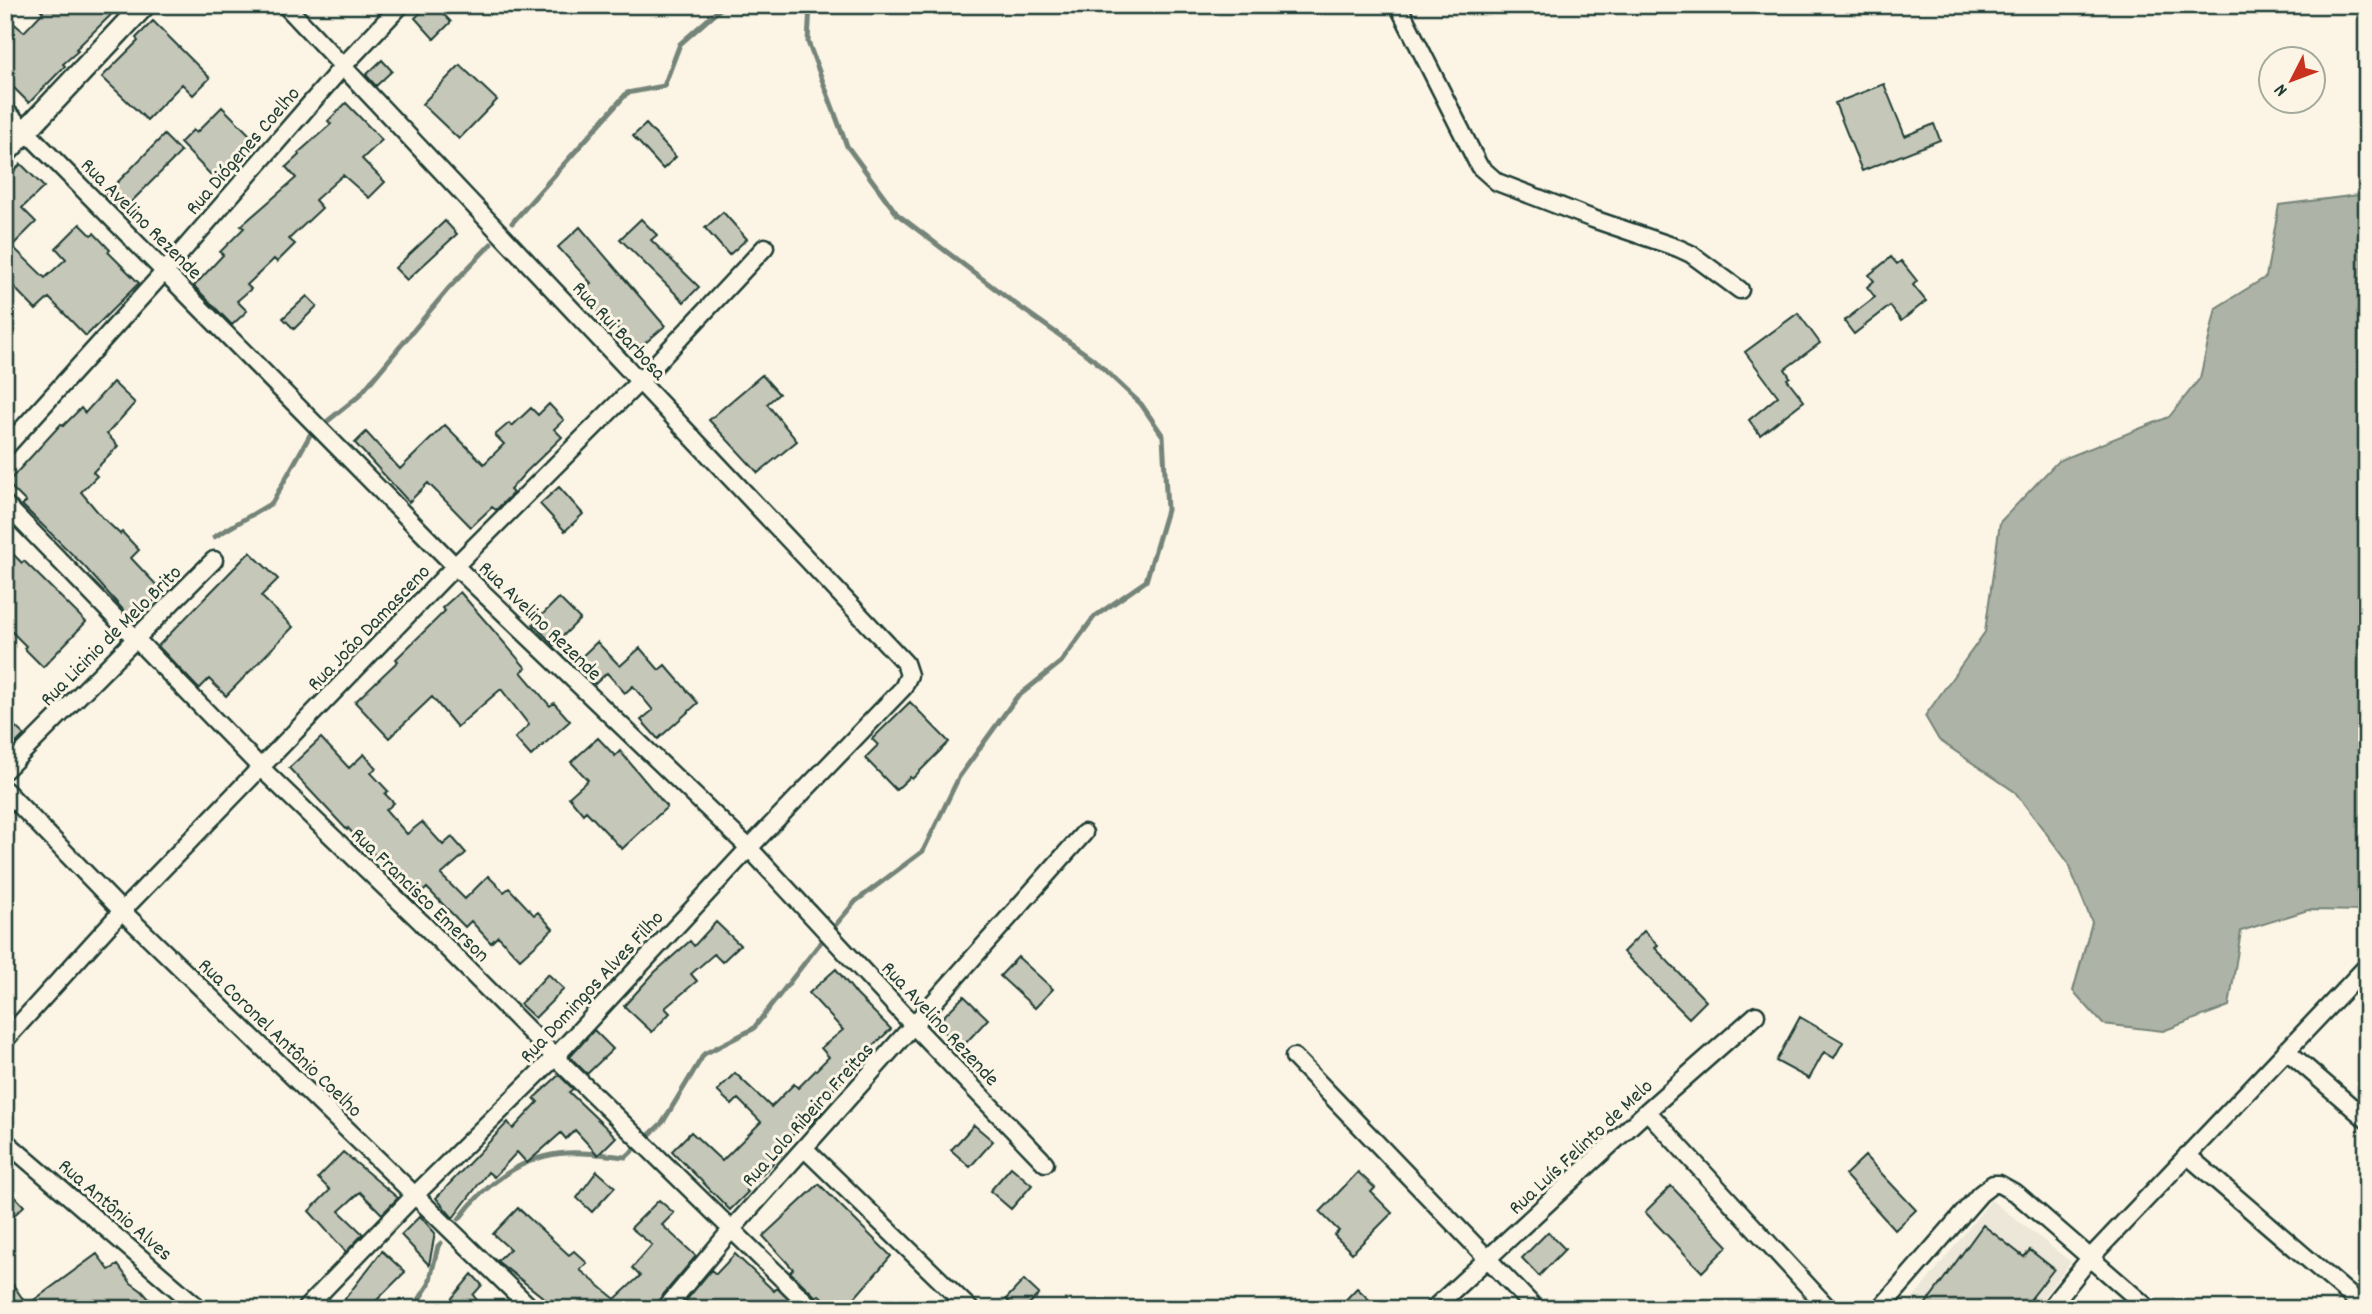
<svg xmlns="http://www.w3.org/2000/svg" width="2372" height="1314" viewBox="0 0 2372 1314" font-family="Dekko,sans-serif">
	<style>
		.built { fill: #ece7d8 }
		.water { fill: #aeb3a7; stroke: #758479; stroke-width: 2 }
		.lines { fill: none; stroke-linecap: round; stroke-linejoin: round }
		.stream { stroke: #758479; stroke-width: 5 }
		.building { fill: #c5c7b9; stroke: #1f3d34; stroke-width: 2 }
		.street-casing { stroke: #1f3d34; stroke-width: 21 }
		.secondary-casing { stroke: #1f3d34; stroke-width: 26 }
		.street { stroke: #fcf5e5; stroke-width: 16 }
		.secondary { stroke: #fcf5e5; stroke-width: 21 }
		.labels { text-anchor: middle; stroke-width: 6; stroke-linejoin: round; paint-order: stroke }
		.street-label { font-size: 21px; fill: #1f3d34; stroke: #fcf5e5 }
	</style>
	<rect width="100%" height="100%" fill="#fcf5e5"/>
	<filter id="ink" filterUnits="userSpaceOnUse"><feTurbulence type="fractalNoise" baseFrequency=".0143" numOctaves="2"/><feDisplacementMap in="SourceGraphic" scale="14" xChannelSelector="R" yChannelSelector="G"/><feConvolveMatrix kernelMatrix="1 2 1 2 8 2 1 2 1" color-interpolation-filters="sRGB"/></filter>
	<g filter="url(#ink)">
		<path class="built" d="M1991,1200l80,62 -37,47h-129z"/>
		<path class="water" d="M2367,194v717l-59,-1 -67,21 -12,75 -66,25 -60,-7 -30,-33 19,-69 -25,-61 -52,-69 -76,-52 -14,-24 60,-84 15,-110 58,-61 111,-44 31,-39 16,-70 50,-31 13,-72z"/>
		<g class="lines">
			<path class="stream" d="M512,223l115,-130 37,-7 16,-42 41,-36 25,-3
				M214,537l58,-34 38,-68 49,-39 89,-107 43,-45
				M459,1219c25,-34 64,-64 108,-66 19,-1 40,2 59,4l37,-35 41,-68 49,-25 64,-82 39,-46 67,-50 36,-74 57,-79 45,-36 33,-45 52,-36 21,-71 -4,-74 -22,-32 -48,-45 -83,-59 -113,-86 -50,-68 -39,-104 2,-37
				M413,1309l16,-25 9,-38 3,-3"/>
		</g>
		<path class="building" d="M36,5h85l-45,44 2,2 -15,13 2,2 -36,37 -24,-24v-63l19,16 19,-20z
			M428,5h7l16,17 -17,17 -19,-21z
			M153,21l57,57 -17,17 -11,-11 -35,36 -45,-43 36,-36 -2,-3z
			M382,60l10,11 -16,15 -10,-11z
			M460,65l37,35 -38,39 -37,-35z
			M1884,84l21,52 29,-12 6,16 -78,31 -27,-68z
			M346,103l36,37 -20,19 23,23 -16,16 -26,-23 -28,25 7,8 -33,31 6,5 -18,18 -3,-3 -27,26 4,4 -14,12 10,10 -15,14 -38,-39 29,-31 -3,-3 24,-24 -3,-2 55,-48 -10,-11 13,-12 -1,-2 33,-29 -3,-3z
			M222,107l31,31 -39,40 -34,-35 13,-13 3,3z
			M646,124l30,33 -13,12 -30,-33z
			M164,135l17,17 -58,58 -17,-16z
			M21,164l23,23 -22,21 14,14 -24,24 33,32 21,-19 -10,-11 24,-24 11,11 3,-2 16,17 -2,2 31,31 -53,53 -37,-38 -13,12 -31,-32v-98z
			M723,212l24,27 -18,16 -24,-27z
			M641,219l16,16 -6,5 48,47 -15,15 -64,-63z
			M445,221l12,13 -50,46 -12,-12z
			M580,227l85,99 -28,24 -35,-39 -3,3 -19,-21 11,-10 -33,-36z
			M1891,257l6,7 4,-3 16,20 -4,4 13,16 -25,20 -11,-15 -36,28 -10,-13 31,-24 -8,-10 7,-6 -5,-6z
			M307,296l10,10 -23,23 -11,-11z
			M1798,313l22,30 -35,26 5,8 -3,2 17,22 -44,34 -11,-15 29,-24 -33,-44z
			M762,375l17,19 -12,10 30,37 -39,32 -49,-53z
			M113,382l22,21 -28,31 11,12 -25,26 4,4 -16,16 21,25 18,17 2,-2 17,18 -8,8 32,34 -30,29 -49,-55 -62,-61 4,-3 -19,-19 54,-59 2,2 18,-18 4,5z
			M549,404l15,16 -10,9 8,8 -36,35 -16,18 3,3 -17,17 -4,-3 -21,20 -43,-44 -19,19 -54,-59 11,-11 34,37 45,-44 39,39 20,-20 -9,-9 14,-12 3,3 19,-18 7,7z
			M559,487l24,27 -18,17 -25,-27z
			M5,546l17,17 2,-2 62,61 -43,45 -19,-19 2,-2 -21,-21z
			M250,552l28,27 -17,17 32,31 -67,69 -17,-17 -10,10 -41,-43z
			M460,592l66,76 -5,4 29,34 4,-3 16,18 -39,35 -16,-18 14,-13 -28,-36 -44,38 -25,-30 -43,41 -34,-36 43,-41 -2,-2 49,-48 -3,-3z
			M559,598l21,21 -26,26 -21,-21z
			M597,642l23,24 20,-18 19,22 6,-5 33,38 -40,36 -17,-19 12,-10 -20,-24 -8,7 -18,-20 -12,11 -20,-21z
			M910,702l39,40 -37,37 -2,-2 -14,13 -31,-32 13,-13 -6,-6z
			M5,717l19,18 -19,20z
			M321,738l28,30 15,-14 12,14 -5,5 17,18 -3,3 9,9 -8,7 21,24 15,-12 21,23 9,-8 14,16 -25,22 24,24 23,-23 16,16 5,-4 25,27 4,-3 15,17 -33,30 -22,-23 -7,7 -20,-22 -6,6 -38,-39 -9,8 -18,-19 -4,3 -23,-27 -1,2 -24,-27 -1,2 -58,-62z
			M598,738l17,18 5,-5 47,56 -45,42 -36,-38 -3,3 -14,-17 19,-17 -17,-18z
			M716,922l24,23 -18,17 -8,-8 -23,20 6,7 -32,27 5,5 -18,19 -28,-26 31,-34 35,-31 4,5z
			M1644,931l14,14 -3,3 51,53 -17,17 -66,-66z
			M1018,957l35,32 -18,19 -35,-32z
			M836,969l21,26 34,34 -50,47 3,3 -28,27 6,6 -14,14 -3,-3 -26,25 5,4 -38,38 2,2 -18,18 -58,-59 19,-19 31,29 39,-39 -23,-23 -6,6 -15,-14 18,-18 36,34 23,-23 4,4 31,-31 -8,-9 22,-18 -34,-37z
			M548,974l16,15 -29,29 -15,-14z
			M964,996l24,23 -27,29 -25,-24z
			M1800,1017l43,25 -9,16 -10,-6 -15,27 -33,-18z
			M594,1030l19,19 -26,25 -17,-17z
			M559,1075l14,14 -4,3 47,45 -18,18 -23,-25 -9,9 -5,-6 -34,30 -10,-11 -23,25 -6,-5 -35,46 -17,-20 72,-76 5,7 25,-27 -4,-4z
			M974,1125l19,16 -23,26 -19,-17z
			M343,1152l55,46 -16,16 -22,-22 -21,19 24,23 -17,18 -37,-41 21,-21 -12,-12z
			M1865,1156l51,54 -21,20 -50,-55z
			M1011,1167l21,18 -21,24 -21,-18z
			M597,1171l18,16 -23,25 -15,-14z
			M1358,1172l17,16 -4,4 21,21 -40,40 -18,-18 5,-4 -19,-19z
			M819,1184l72,72 -46,53h-10l-16,-14 -3,2 -26,-25 3,-3 -30,-33z
			M5,1186l19,20 -19,18z
			M1671,1186l57,60 -26,26 -57,-60z
			M659,1200l15,13 -12,12 34,31 -39,46 -2,7h-97l-61,-48 13,-12 -17,-15 25,-26 51,47 5,-4 13,12 -7,7 35,29 25,-23 -8,-8 20,-23 -21,-17z
			M420,1216l15,17 -6,32 -28,-30z
			M1983,1225l41,32 6,-7 24,19 -31,40h-101z
			M1548,1232l17,17 -26,27 -17,-18z
			M382,1251l23,21 -37,37h-31z
			M97,1254l12,16 9,-5 13,18 11,8 16,18h-153v-36l22,32z
			M735,1254l39,37 3,-3 21,21h-119l32,-39 5,4z
			M472,1274l10,11 -9,10 11,14h-41z
			M1024,1280l15,14 -15,15h-8l-10,-10z
			M1357,1288l22,21h-42z"/>
		<g class="lines">
			<defs>
				<path id="street" d="M285,5l620,658 4,12 -6,13 -154,160 -194,209 -141,139 -109,113
					M1398,5l81,161 18,16 96,37 85,29 13,6 49,36
					M5,110l450,456 294,282 165,178 131,137
					M5,448l160,-177 179,-206 57,-60
					M5,504l257,265 159,153 134,135 258,252
					M5,770l209,-210
					M5,790l117,121 410,398
					M5,1040l117,-129 333,-345 184,-184 126,-135
					M2286,1050l81,70
					M1294,1057l242,252
					M1647,1111l182,198
					M5,1141l195,168
					M804,1148l166,161
					M2187,1155l179,154
					M665,1309l67,-80 352,-396
					M1433,1309l214,-198 109,-96
					M1880,1309l100,-115 13,-10h6l18,10 132,115
					M2049,1309l41,-51 277,-292"/>
				<path id="secondary" d="M5,153l139,-148"/>
			</defs>
			<use href="#street" class="street-casing"/>
			<use href="#secondary" class="secondary-casing"/>
			<use href="#street" class="street"/>
			<use href="#secondary" class="secondary"/>
		</g>
	</g>
	<g class="labels">
		<g class="street-label">
			<text transform="translate(242 150) rotate(-49)" y="7">Rua Diógenes Coelho</text>
			<text transform="translate(142 218) rotate(45)" y="7">Rua Avelino Rezende</text>
			<text transform="translate(620 330) rotate(47)" y="7">Rua Rui Barbosa</text>
			<text transform="translate(541 620) rotate(44)" y="7">Rua Avelino Rezende</text>
			<text transform="translate(368 627) rotate(-46)" y="7">Rua João Damasceno</text>
			<text transform="translate(110 635) rotate(-45)" y="7">Rua Licinio de Melo Brito</text>
			<text transform="translate(421 894) rotate(44)" y="7">Rua Francisco Emerson</text>
			<text transform="translate(591 986) rotate(-47)" y="7">Rua Domingos Alves Filho</text>
			<text transform="translate(941 1023) rotate(47)" y="7">Rua Avelino Rezende</text>
			<text transform="translate(281 1037) rotate(44)" y="7">Rua Coronel Antônio Coelho</text>
			<text transform="translate(807 1114) rotate(-48)" y="7">Rua Lolo Ribeiro Freitas</text>
			<text transform="translate(1580 1146) rotate(-43)" y="7">Rua Luís Felinto de Melo</text>
			<text transform="translate(116 1209) rotate(41)" y="7">Rua Antônio Alves</text>
		</g>
	</g>
	<rect width="2372" height="1314" fill="none" stroke="#fcf5e5" stroke-width="28"/>
	<rect x="14" y="14" width="2344" height="1286" fill="none" stroke="#1f3d34" stroke-width="2.5" filter="url(#ink)"/>
	<g transform="translate(2292 80) rotate(228)"><circle r="33" fill="#fcf5e5" stroke="#a4ab9e" stroke-width="2"/>
	<path d="M0-5L12 26L0 18L-12 26Z" fill="#c8321e"/>
	<text y="-10" font-size="19" font-weight="bold" text-anchor="middle" fill="#1f3d34">N</text>
	</g>
</svg>
